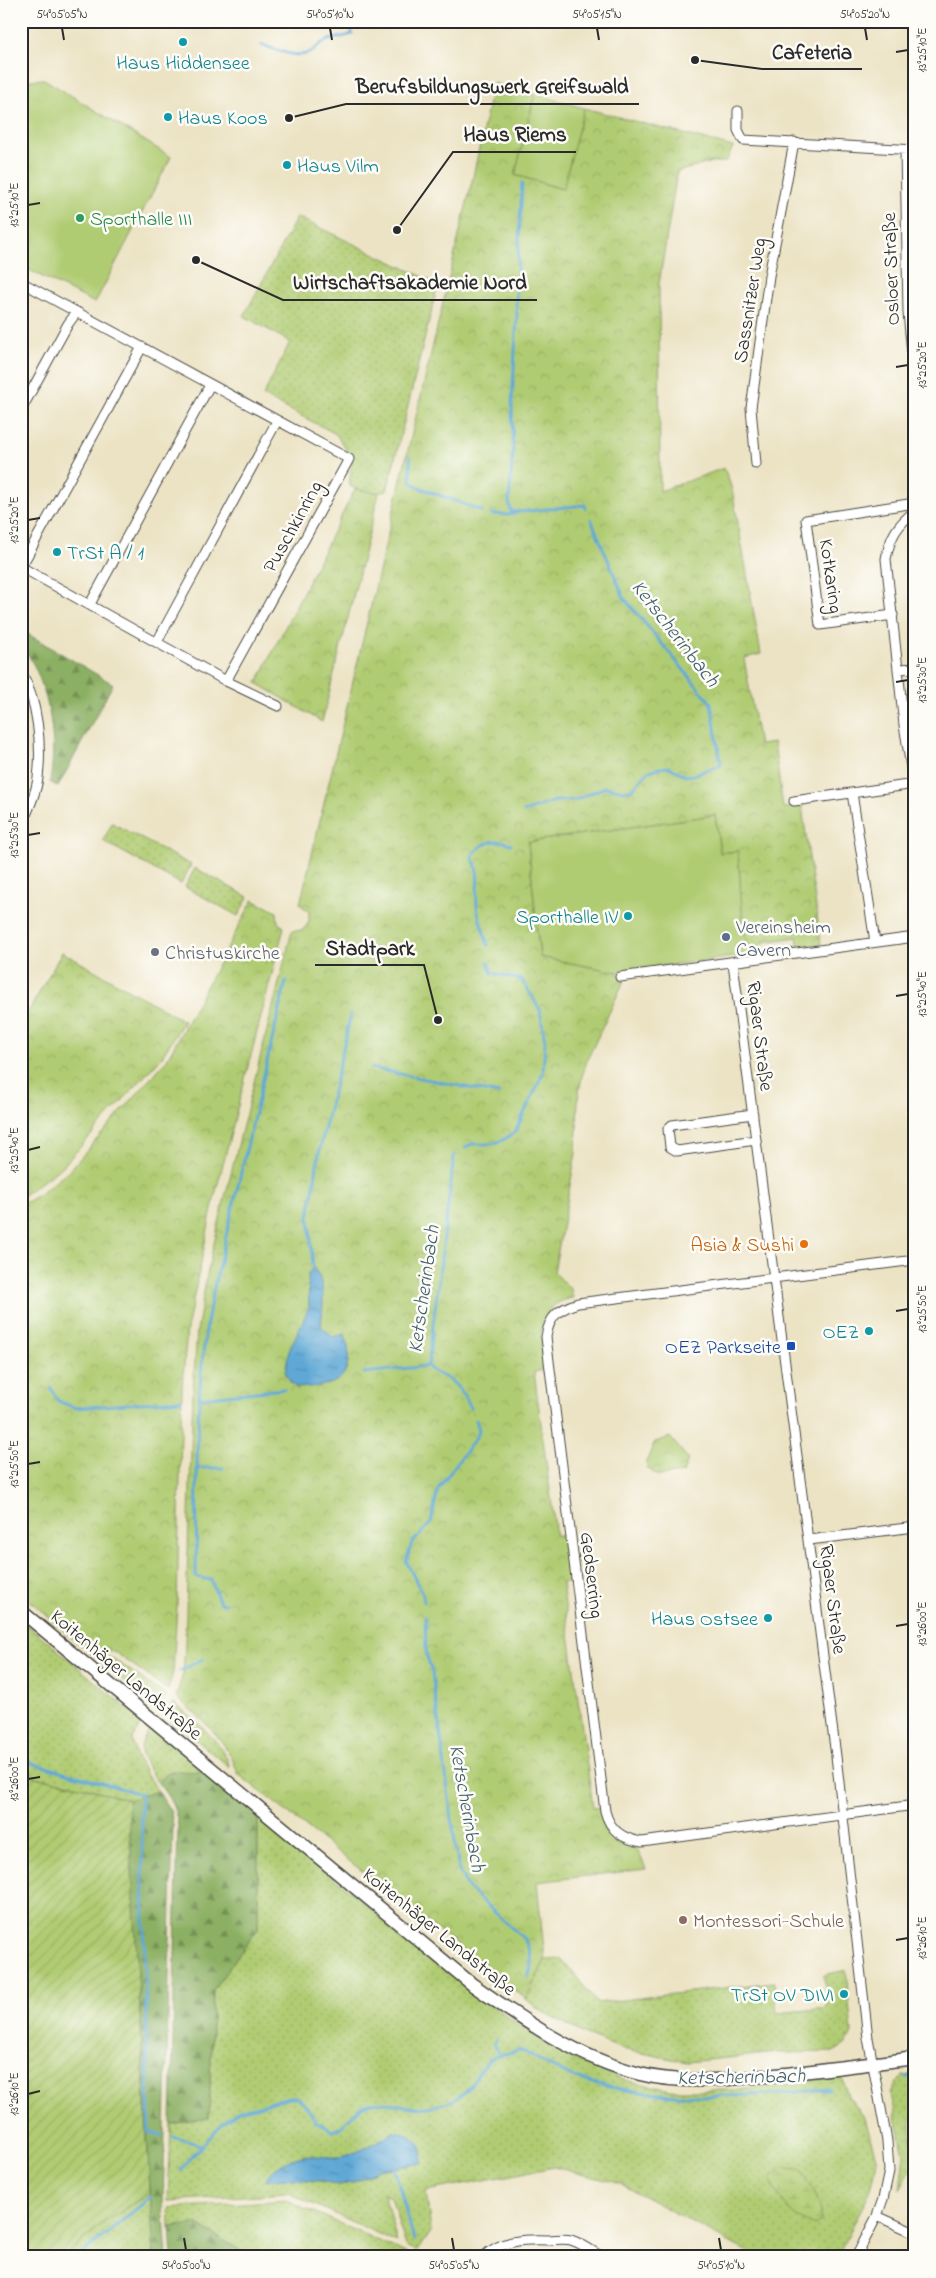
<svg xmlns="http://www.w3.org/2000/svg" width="936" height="2278" viewBox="0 0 936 2278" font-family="'Indie Flower',sans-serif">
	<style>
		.grass { fill: url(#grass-dots); stroke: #6e7c4e; fill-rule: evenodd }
		.forest { fill: url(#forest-firs); stroke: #5c6e48 }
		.wetland { fill: url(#wetland-marsh); stroke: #6e7c4e }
		.park { fill: url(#park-crowns); stroke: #6e7c4e }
		.garden { fill: url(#garden-furrows); stroke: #6e7c4e }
		.pitch { fill: #b0cc72; stroke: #6e7c4e }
		.water { fill: url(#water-ripples); stroke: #446a80 }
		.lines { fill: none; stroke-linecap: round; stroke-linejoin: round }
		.stream { stroke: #5ea8d6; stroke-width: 3 }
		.street-casing { stroke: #484742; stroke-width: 11 }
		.secondary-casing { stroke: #484742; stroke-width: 15 }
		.street { stroke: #fff; stroke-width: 9 }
		.secondary { stroke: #fff; stroke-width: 12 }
		.ticks { fill: none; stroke: #2b2b2b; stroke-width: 2 }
		.culture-dot { fill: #0f9aa8; stroke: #fdfcf7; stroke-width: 2 }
		.leisure-dot { fill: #2e9e5b; stroke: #fdfcf7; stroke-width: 2 }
		.service-dot { fill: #5c6f8a; stroke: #fdfcf7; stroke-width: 2 }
		.worship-dot { fill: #6b7280; stroke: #fdfcf7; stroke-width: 2 }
		.food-dot { fill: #e8710a; stroke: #fdfcf7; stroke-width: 2 }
		.transit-dot { fill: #1a4fb4; stroke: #fdfcf7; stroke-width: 2 }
		.education-dot { fill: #8d6e63; stroke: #fdfcf7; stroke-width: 2 }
		.labels { text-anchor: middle; stroke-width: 5; stroke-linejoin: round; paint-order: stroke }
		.culture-label { font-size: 20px; fill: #0d838f; stroke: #fdfcf7; text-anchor: end }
		.leisure-label { font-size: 20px; fill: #27864d; stroke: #fdfcf7; text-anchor: start }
		.street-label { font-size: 20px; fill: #2b2b2b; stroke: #fdfcf7 }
		.service-label { font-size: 20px; fill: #4e5e75; stroke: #fdfcf7; text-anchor: start }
		.worship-label { font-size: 20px; fill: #5b616d; stroke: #fdfcf7; text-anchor: start }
		.food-label { font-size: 20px; fill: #c56008; stroke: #fdfcf7; text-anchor: end }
		.transit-label { font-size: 20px; fill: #164399; stroke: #fdfcf7; text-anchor: end }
		.education-label { font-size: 20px; fill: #785e54; stroke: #fdfcf7; text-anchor: start }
		.water-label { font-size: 21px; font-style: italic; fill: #3f5d6f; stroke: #fdfcf7 }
		.leader { fill: none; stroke: #2b2b2b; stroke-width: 2 }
		.callout-dot { fill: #2b2b2b; stroke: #fdfcf7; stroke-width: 2 }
		.callout-label { font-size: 21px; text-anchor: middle; font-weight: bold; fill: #2b2b2b; stroke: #fdfcf7; stroke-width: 5; stroke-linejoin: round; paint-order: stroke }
		.neatline { fill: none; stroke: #2b2b2b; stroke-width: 2 }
		.ticks-label { font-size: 12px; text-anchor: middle; fill: #2b2b2b }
	</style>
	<defs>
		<pattern id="grass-dots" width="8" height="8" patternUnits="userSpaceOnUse" patternTransform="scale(1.25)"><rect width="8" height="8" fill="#b0cc72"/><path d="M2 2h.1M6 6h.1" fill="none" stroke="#98af63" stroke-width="1.8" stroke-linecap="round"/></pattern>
		<pattern id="forest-firs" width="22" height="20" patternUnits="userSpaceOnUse" patternTransform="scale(1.25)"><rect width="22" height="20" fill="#8cb064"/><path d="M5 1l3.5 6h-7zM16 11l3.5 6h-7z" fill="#738f53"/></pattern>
		<pattern id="wetland-marsh" width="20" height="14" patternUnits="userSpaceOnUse" patternTransform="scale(1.25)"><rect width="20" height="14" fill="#b0cc72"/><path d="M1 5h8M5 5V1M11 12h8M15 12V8" fill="none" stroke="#98af63"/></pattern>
		<pattern id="park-crowns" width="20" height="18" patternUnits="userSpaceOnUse" patternTransform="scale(1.25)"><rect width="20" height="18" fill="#b0cc72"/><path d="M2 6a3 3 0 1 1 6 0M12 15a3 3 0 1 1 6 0" fill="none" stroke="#98af63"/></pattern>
		<pattern id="garden-furrows" width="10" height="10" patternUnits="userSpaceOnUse" patternTransform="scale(1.25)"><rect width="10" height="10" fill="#b0cc72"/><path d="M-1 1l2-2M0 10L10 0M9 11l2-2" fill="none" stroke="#98af63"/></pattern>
		<pattern id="water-ripples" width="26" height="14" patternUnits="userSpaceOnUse" patternTransform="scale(1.25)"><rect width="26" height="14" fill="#5ea8d6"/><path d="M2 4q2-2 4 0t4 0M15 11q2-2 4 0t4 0" fill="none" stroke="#4e89ae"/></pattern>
	</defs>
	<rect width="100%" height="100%" fill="#fdfcf7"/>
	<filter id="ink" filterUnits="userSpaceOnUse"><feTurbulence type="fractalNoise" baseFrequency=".02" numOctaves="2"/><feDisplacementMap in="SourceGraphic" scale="10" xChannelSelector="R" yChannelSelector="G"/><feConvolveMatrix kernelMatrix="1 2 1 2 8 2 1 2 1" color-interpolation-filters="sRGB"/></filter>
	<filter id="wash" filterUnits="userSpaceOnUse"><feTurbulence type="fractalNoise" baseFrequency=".0096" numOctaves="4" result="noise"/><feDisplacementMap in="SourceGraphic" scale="20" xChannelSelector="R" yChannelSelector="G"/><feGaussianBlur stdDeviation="1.12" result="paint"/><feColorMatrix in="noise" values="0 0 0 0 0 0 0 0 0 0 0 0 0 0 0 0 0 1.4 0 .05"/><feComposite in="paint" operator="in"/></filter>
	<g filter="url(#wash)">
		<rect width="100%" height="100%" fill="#ece3c4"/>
		<path class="grass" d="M297,217l141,67 -51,207c-12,3 -28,1 -38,-6l3,-26 -16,-25 -73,-38 27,-54 -46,-26z
			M112,823l79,42 -10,19 -78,-43z
			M195,868l53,29 -10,19 -53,-29z
			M21,1619l123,104 -12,15c2,20 15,38 26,53l-30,9 -48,-14 -59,-12z
			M89,1652l25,7 52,37 -9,12z
			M173,1702c21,18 49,38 57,65l-65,-52z
			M151,1729l53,43 -33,-1 -14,11c-13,-21 -25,-32 -6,-53z
			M258,1815l205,169 70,51 44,26 52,20 42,9h68l103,-13 6,19 17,22 12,44 -6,27 -33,68h-81l-136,-73 -67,-17 -128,24 5,41 -13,19 -12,-5 -15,-48 -7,-5 13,49 -109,-49 -120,8 3,-77 38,-6 4,-128 45,-62zM394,2132l18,33 -33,5 -28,13 -12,2 -17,-4 -39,-3 -17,2c11,-8 25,-23 40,-25 7,0 15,4 23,4 23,-1 46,-15 65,-27z
			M562,1959l35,44 177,-21 3,31 50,-5 -3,-33 22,-5 6,63 -6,12 -13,7 -55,1 -91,9 -65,-13 -36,-14 -48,-26 -12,-10 19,-39z
			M915,2074v39l-4,6 1,25 3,-3v21l-15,28 4,-36 -13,-60 6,-12 6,-6z
			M150,2193l4,64h-91l43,-36z
			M287,2200l110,49 18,8h-163l-56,-33 -26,3 -1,-19z"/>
		<path class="forest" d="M21,630l92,54 -55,103 -8,-5c6,-37 2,-74 -13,-110 -6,-15 -16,-25 -16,-42z
			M171,1771l33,1 54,43v114l-45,61 -4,128 -38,6 7,-298c-2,-18 -9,-30 -21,-44z
			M158,1791l13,21 2,14 -10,378 4,53h-13l-26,-457z
			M196,2224l56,33h-80l-2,-30z"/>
		<path class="wetland" d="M784,2168l16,1c10,15 23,33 21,52l-7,5c-22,-9 -34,-24 -43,-45l3,-7z"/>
		<path class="park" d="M493,83l42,11 -20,81 47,14 22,-81 149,39 -7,15h-14l-35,10 -18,112 1,207 64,-23 8,21 29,165 -17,4 15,87 15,-2 9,65 19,-2 19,138 -22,4 -2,-11 -34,5 1,10 -15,3 -6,-29 -5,-75 -18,2 -5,-38 -187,27 12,115 77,15 7,9 -36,77 -6,18 -4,22 -2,55 -22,119 17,17 2,9c-39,6 -33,42 -29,72l-10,2 22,164 9,-1 6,46 -9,2 31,225 7,-1c4,30 16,28 37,41l9,21 -109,13 8,78 -19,39 -288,-225c-10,-34 -36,-54 -62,-77l7,-23 2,-28 8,-257 4,-58 11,-62 17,-72 67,-266 11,-1 6,-8v-10l-9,-8 173,-727z
			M355,489l24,4 -57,229 -65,-39z
			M253,900l24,12 1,11 6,4 -69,268 -28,134 -5,60 -5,217 -4,66 -5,18 -52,-37 -19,-6 -17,-2 -59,-52v-388l20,-12 27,-21 98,-111z
			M62,952l122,69 -23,37 -98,108 -42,31v-172z
			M670,1437l18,22 -5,14 -25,3 -11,-8 -1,-6 9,-20z"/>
		<path class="garden" d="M21,1774l59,12 48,14 22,393 -44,28 -43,36h-42z"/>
		<path class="pitch" d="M44,79l127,78 -76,146 -74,-37v-185z
			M535,94l49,14 -21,81 -48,-14z
			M715,815l5,38 18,-2 5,75 6,29 -132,17 -77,-15 -12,-115z"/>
		<path class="water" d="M313,1267c14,16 10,40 8,59l12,11 12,-3c6,18 7,44 -16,50 -10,3 -22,3 -32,4l-6,-5 -6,-11 4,-21 20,-44 -1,-33z
			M394,2132c18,1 32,11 28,31l-43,7 -28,13 -12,2 -17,-4 -39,-3 -17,2c2,-12 29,-24 40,-24 14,-1 25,3 39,0 17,-5 33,-15 49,-24z"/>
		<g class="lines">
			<path class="stream" d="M262,45c13,4 34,14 47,8 7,-3 11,-11 20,-13 8,-3 14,-2 23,-6l-2,-13
				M522,183l-6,118 1,15 -5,86 1,48 -4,53 2,8 7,1 67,-7 1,4
				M410,457l1,24 7,6 64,24
				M491,514l17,1 9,-2
				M524,812l31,-11 20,-1 30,-13 19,4 8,-2 17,-18 10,-3 10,-1 17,9 7,-1 28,-10 -10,-62 -87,-105 -33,-79
				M488,945c-4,-12 -9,-25 -11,-38 -2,-20 5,-31 -5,-51 9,-14 24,-18 39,-12
				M371,1068l128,26
				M465,1148l6,-4h22l12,-5 10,-7 28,-58 2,-32 -5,-32 -18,-30 -30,-7 -4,-11
				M456,1155l-2,1 -26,210c6,9 13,8 20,13 11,7 17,18 23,29
				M313,1267l-4,-50 10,-64 32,-139
				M364,1373l64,-7
				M51,1388l7,13 18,7 105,-8
				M199,1398l85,-9
				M198,1468h25
				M424,1602l-1,-7 -17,-34 6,-18 19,-20 7,-34 39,-53 2,-6 -3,-10
				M225,1604l-5,-1 -9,-23 -15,-3c2,-93 -3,-189 16,-281l74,-315
				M425,1617l1,36 6,20 27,198 10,18 55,50c7,12 9,26 4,39
				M180,1671l23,-12
				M21,1760l120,34 8,338 13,3
				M496,2040l-2,4 6,12
				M907,2077l8,-1
				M173,2137l28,8
				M394,2167l20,73
				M180,2170l44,-48 16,-11 49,-14h8l7,6 12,18 16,10c17,-4 20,-24 39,-28 13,-2 26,2 39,4 13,2 33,-2 45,-8 18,-9 22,-30 35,-40 8,-5 21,-6 30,-9 20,9 38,22 59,29 75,24 173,18 251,10
				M78,2257l73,-60"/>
		</g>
	</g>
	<g filter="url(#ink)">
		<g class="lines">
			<defs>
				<path id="street" d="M738,111v19l5,10 172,10
					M905,150l3,162 7,74
					M21,282l328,177 -123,222
					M21,410l47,-86 9,-12
					M756,464l-5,-56 18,-132 25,-134
					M915,511c-18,14 -25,26 -29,48l18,166 11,66
					M21,567l205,114 52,25
					M21,567l121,-220
					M90,604l120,-219
					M893,615l-73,10 -14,-105 109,-17
					M157,642l120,-221
					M899,669l16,-1
					M21,672c17,29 21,73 17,106 -2,16 -10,33 -17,47
					M852,793l23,149
					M794,801l121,-17
					M733,963l103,793 32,282 19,103 2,30 -6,28 -6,17 -21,41
					M620,977l295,-40
					M753,1114l-81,11 -4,4 2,18 7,4 79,-11
					M915,1260l-337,43c-19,6 -29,13 -32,34l59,474c5,20 18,28 37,31l273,-37
					M809,1540l106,-13
					M877,2216l38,17
					M483,2257c18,-17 42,-18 65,-17 8,0 16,-2 23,0 12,4 21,11 31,17"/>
				<path id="secondary" d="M21,1611l452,374c51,36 105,73 167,89 43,11 91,5 135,1 47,-5 93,-11 140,-17"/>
			</defs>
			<use href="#street" class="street-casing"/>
			<use href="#secondary" class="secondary-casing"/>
			<use href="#street" class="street"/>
			<use href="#secondary" class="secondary"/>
		</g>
	</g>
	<path class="ticks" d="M62,28l2,12M330,28l2,12M597,28l2,12M865,28l2,12M896,52l12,-2M28,205l12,-2M896,367l12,-2M28,520l12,-2M896,682l12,-2M28,835l12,-2M896,996l12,-2M28,1150l12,-3M896,1311l12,-2M28,1464l12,-2M896,1626l12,-2M28,1779l12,-2M896,1940l12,-2M28,2094l12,-3M184,2238l2,12M452,2238l2,12M719,2238l2,12"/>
	<g class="culture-dot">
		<circle cx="183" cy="42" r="5"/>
		<circle cx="168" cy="117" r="5"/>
		<circle cx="287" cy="165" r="5"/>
		<circle cx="57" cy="552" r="5"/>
		<circle cx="628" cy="916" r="5"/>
		<circle cx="869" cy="1331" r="5"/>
		<circle cx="768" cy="1618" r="5"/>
		<circle cx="844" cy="1994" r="5"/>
	</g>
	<circle class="leisure-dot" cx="80" cy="218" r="5"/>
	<circle class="service-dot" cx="726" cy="937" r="5"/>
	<circle class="worship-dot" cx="155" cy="952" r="5"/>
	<circle class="food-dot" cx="804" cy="1244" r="5"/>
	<rect class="transit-dot" x="786" y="1341" width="10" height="10" rx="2.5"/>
	<circle class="education-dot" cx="683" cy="1920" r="5"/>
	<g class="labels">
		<g class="culture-label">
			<text x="183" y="69" text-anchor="middle">Haus Hiddensee</text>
			<text x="178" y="124" text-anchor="start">Haus Koos</text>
			<text x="297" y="172" text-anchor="start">Haus Vilm</text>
			<text x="67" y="559" text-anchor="start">TrSt A / 1</text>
			<text x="618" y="923">Sporthalle IV</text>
			<text x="859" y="1338">OEZ</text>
			<text x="758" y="1625">Haus Ostsee</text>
			<text x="834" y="2001">TrSt OV DIVI</text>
		</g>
		<g class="leisure-label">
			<text x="90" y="225">Sporthalle III</text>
		</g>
		<g class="street-label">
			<text transform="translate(890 269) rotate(-92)" y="7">Osloer Straße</text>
			<text transform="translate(749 300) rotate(-81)" y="7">Sassnitzer Weg</text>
			<text transform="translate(292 526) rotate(-61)" y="7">Puschkinring</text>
			<text transform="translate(832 576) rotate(82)" y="7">Kotkaring</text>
			<text transform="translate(761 1036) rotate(83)" y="7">Rigaer Straße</text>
			<text transform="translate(593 1575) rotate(83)" y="7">Gedserring</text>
			<text transform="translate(834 1599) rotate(83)" y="7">Rigaer Straße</text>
			<text transform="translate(127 1674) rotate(40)" y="7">Koitenhäger Landstraße</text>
			<text transform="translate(440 1931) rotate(39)" y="7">Koitenhäger Landstraße</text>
		</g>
		<g class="service-label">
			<text x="736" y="933">Vereinsheim<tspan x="736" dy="23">Cavern</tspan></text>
		</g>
		<g class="worship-label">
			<text x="165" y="959">Christuskirche</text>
		</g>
		<g class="food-label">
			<text x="794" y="1251">Asia &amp; Sushi</text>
		</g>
		<g class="transit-label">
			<text x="781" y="1353">OEZ Parkseite</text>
		</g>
		<g class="education-label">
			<text x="693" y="1927">Montessori-Schule</text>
		</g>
		<g class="water-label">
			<text transform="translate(676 633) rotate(52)" y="7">Ketscherinbach</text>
			<text transform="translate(423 1289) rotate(-82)" y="7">Ketscherinbach</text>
			<text transform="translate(468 1808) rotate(80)" y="7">Ketscherinbach</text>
			<text transform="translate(741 2076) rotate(-1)" y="7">Ketscherinbach</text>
		</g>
	</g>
	<path class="leader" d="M695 60L762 69H862M289 118L346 104H639M397 230L453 152H576M196 260L283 300H537M438 1020L424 965H315"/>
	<g class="callout-dot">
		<circle cx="695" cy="60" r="5"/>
		<circle cx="289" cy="118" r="5"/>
		<circle cx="397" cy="230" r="5"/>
		<circle cx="196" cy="260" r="5"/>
		<circle cx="438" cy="1020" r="5"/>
	</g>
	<g class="callout-label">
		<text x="812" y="59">Cafeteria</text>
		<text x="492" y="93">Berufsbildungswerk Greifswald</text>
		<text x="515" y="141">Haus Riems</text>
		<text x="410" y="289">Wirtschaftsakademie Nord</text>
		<text x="370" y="955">Stadtpark</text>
	</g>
	<rect width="936" height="2278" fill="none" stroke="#fdfcf7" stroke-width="55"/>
	<rect x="28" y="28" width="880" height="2222" class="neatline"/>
	<g class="ticks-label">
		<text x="62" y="18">54°05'05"N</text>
		<text x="330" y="18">54°05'10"N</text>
		<text x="597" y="18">54°05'15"N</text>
		<text x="865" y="18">54°05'20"N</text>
		<text transform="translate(922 50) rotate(-90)" y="4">13°25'10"E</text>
		<text transform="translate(14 205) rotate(-90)" y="4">13°25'10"E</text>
		<text transform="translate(922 365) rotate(-90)" y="4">13°25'20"E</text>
		<text transform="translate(14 520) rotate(-90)" y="4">13°25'20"E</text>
		<text transform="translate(922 680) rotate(-90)" y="4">13°25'30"E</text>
		<text transform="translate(14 835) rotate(-90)" y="4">13°25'30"E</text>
		<text transform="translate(922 994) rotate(-90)" y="4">13°25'40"E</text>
		<text transform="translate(14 1150) rotate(-90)" y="4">13°25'40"E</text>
		<text transform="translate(922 1309) rotate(-90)" y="4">13°25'50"E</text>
		<text transform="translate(14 1464) rotate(-90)" y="4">13°25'50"E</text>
		<text transform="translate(922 1624) rotate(-90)" y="4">13°26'00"E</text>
		<text transform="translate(14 1779) rotate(-90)" y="4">13°26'00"E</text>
		<text transform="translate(922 1938) rotate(-90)" y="4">13°26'10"E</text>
		<text transform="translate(14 2094) rotate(-90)" y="4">13°26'10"E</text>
		<text x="186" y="2269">54°05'00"N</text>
		<text x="454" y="2269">54°05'05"N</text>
		<text x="721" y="2269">54°05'10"N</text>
	</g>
</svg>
